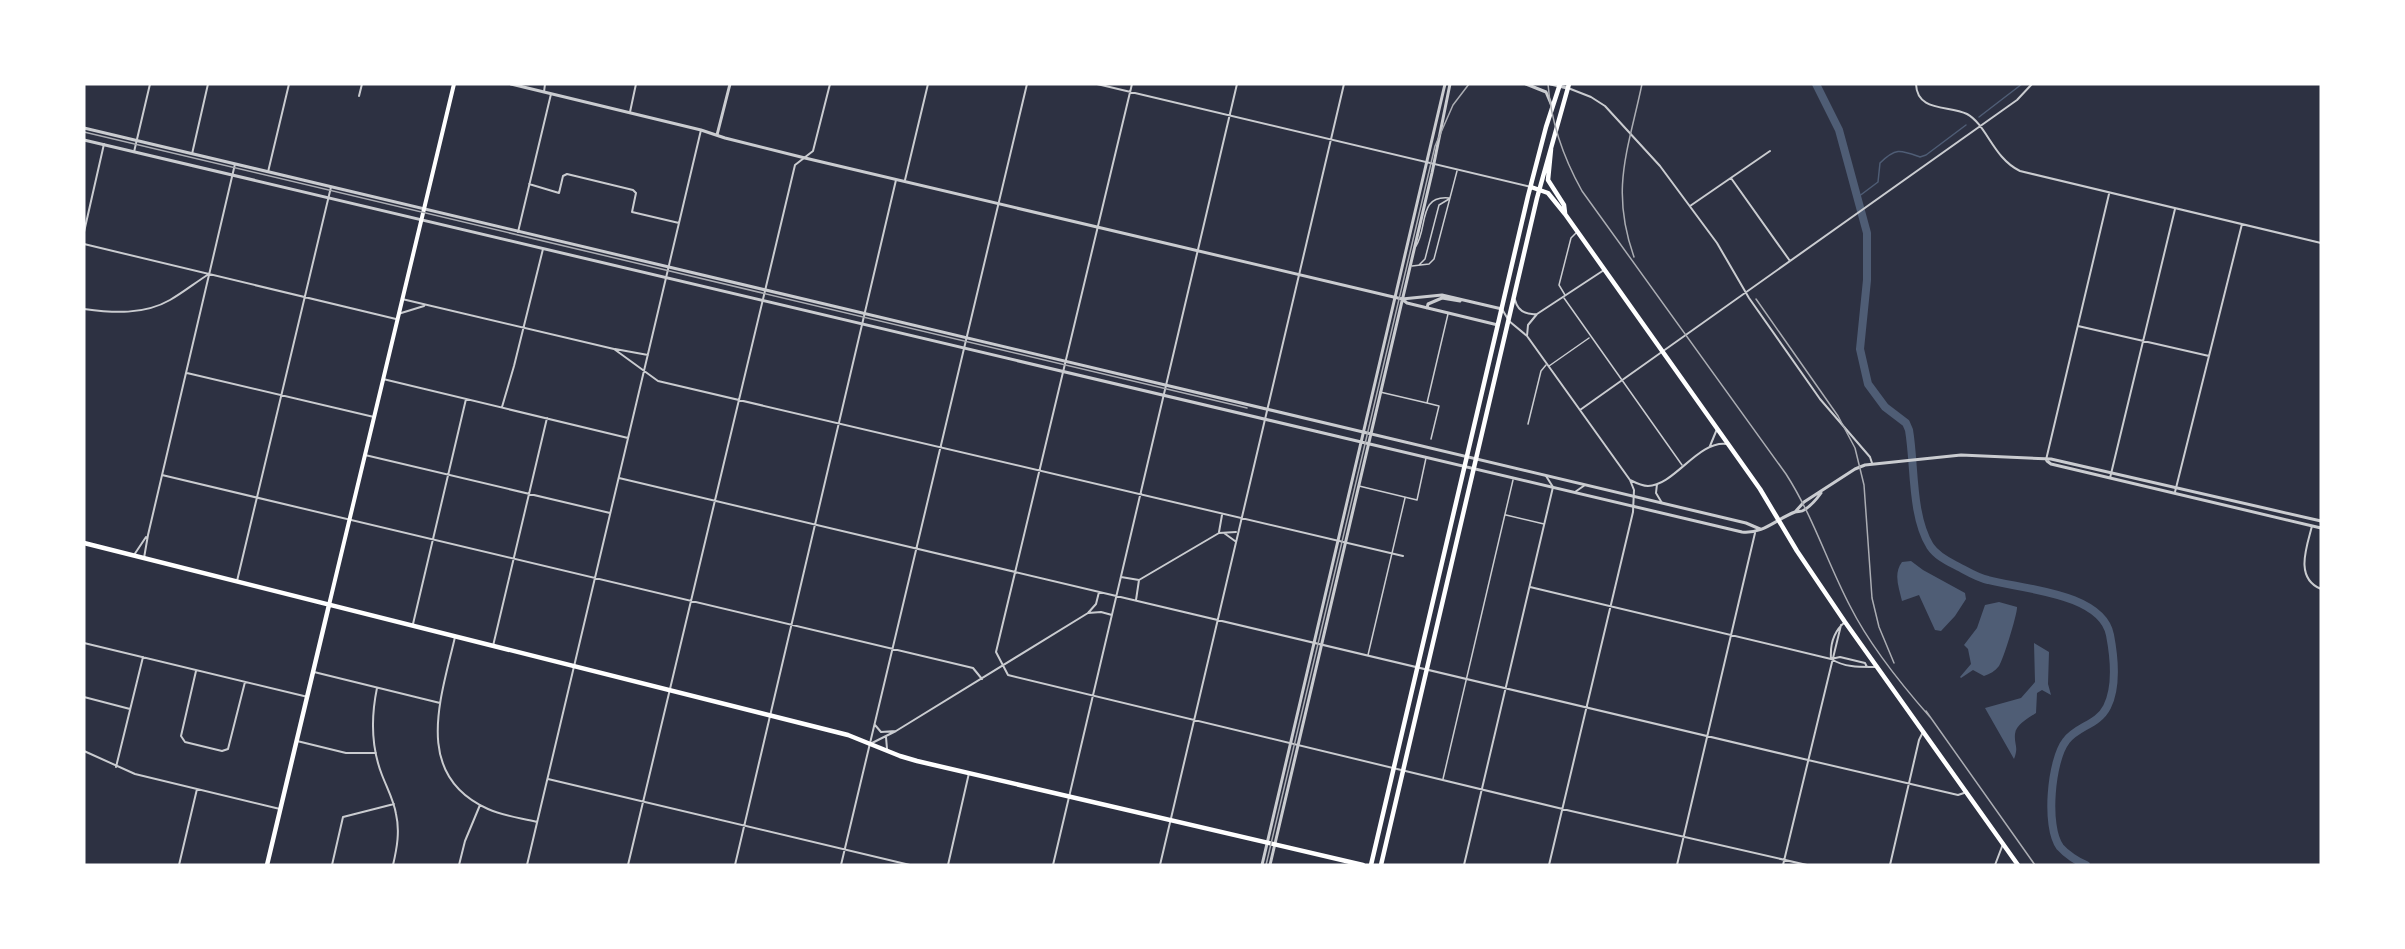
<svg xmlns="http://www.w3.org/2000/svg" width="2405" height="949" viewBox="0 0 2405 949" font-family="Helvetica,sans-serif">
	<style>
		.water { fill: #4f5d75 }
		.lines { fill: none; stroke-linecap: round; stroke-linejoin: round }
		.stream { stroke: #4f5d75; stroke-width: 1.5 }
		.river { stroke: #4f5d75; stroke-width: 8 }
		.service { stroke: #caccd0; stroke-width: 1.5 }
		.minor { stroke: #caccd0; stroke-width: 2 }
		.tertiary { stroke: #caccd0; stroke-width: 3 }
		.secondary { stroke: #fff; stroke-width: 4 }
		.primary { stroke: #fff; stroke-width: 4.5 }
		.trunk { stroke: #fff; stroke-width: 4.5 }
		.tram { stroke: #abadb3; stroke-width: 1.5 }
		.rail { stroke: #abadb3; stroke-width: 1.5 }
	</style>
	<rect width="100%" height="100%" fill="#2d3142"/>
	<path class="water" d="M1911,561l12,9 42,23 1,6 -11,17 -14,15 -6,-1 -16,-35 -17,6c-3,-13 -9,-27 0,-39z
		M1999,602l18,5c1,5 -14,54 -18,59 -4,5 -9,8 -15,10l-11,-6 -12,8 -1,-1 11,-13 -3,-15 -4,-4 13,-17 8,-23z
		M2034,643l15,9 -1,32 3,11 -9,-5 -5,3 -1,20c-7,5 -20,11 -21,21 -1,11 4,12 -1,25l-29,-51 36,-10 14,-16z"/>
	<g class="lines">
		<path class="stream" d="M1979,117l43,-33
			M1858,197l20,-15 2,-19c16,-16 21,-13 40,-6l6,-2 40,-30"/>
		<path class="river" d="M1816,84l23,46 28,103v47l-7,69 8,35 17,23 21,16 3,7c6,35 2,85 21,116 6,9 15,14 25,19 10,5 22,13 33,15 34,9 114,13 122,55 4,21 7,52 -3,72 -9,18 -30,19 -41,34 -15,19 -21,86 -6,106 6,7 18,15 26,18"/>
		<path class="service" d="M1416,246c12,-19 2,-51 33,-48
			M1419,265l6,-6 14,-54 10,-6
			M1412,266l17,-2 5,-5 23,-88
			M1565,295l-6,-10 12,-47 5,-5
			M1564,298l118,167
			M1549,366l40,-28
			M1380,392l47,11 21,-89
			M1427,403l12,3 -8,33
			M1528,424l13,-53 5,-6
			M1359,486l58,14 9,-42
			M1506,515l38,9
			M1368,655l37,-157
			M1443,779l70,-299"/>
		<path class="minor" d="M1097,84l434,103
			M1132,84l-136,568 12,23 563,136 236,54
			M1916,84c1,28 32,21 51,30 20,11 26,44 53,57l301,72
			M1568,88l23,9 14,9 55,60 57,77 32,55 71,101 50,58 2,6
			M544,92l1,-8
			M359,96l3,-12
			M630,112l6,-28
			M134,152l16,-68
			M192,154l16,-70
			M268,172l21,-88
			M1731,178l59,83
			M905,180l23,-96
			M529,184l30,9 4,-17 4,-2 66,16 3,3 -4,19 47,11
			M1690,206l80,-55
			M84,232l20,-88
			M518,232l33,-138
			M84,244l312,75
			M402,299l212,50 44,32 745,175
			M1515,300c3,12 11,15 22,14
			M84,309c29,4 60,6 86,-9 14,-8 26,-18 39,-26
			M1502,309l7,12 18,15 103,144 4,10 -1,22 -84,353
			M398,314l26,-8
			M2078,326l131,30
			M1527,336l1,-11 9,-11 67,-44
			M615,349l33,6
			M187,373l187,44
			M383,379l245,59
			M502,407l12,-41 29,-117
			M1580,410l437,-310 15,-16
			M1710,446l7,-17
			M365,455l245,58
			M2046,460l63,-266
			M162,475l811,193 9,11
			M619,478l1189,282 150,35 6,-2
			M2110,478l65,-269
			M1630,480c6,3 12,6 18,6 26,0 50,-46 79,-42
			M1657,484l-1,9 6,10
			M1575,492l10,-7
			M2175,492l67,-268
			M2312,526c-5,20 -18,52 9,63
			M1219,532l3,-17
			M1224,533l11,8
			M134,555l12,-18
			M144,558l4,-23 87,-371
			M1121,577l18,3 -3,20
			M1139,580l80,-47 17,-1
			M237,581l94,-394
			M1530,587l301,72c15,9 30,8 45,8
			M1099,592l-3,12 -8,9 13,-1 11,3
			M413,624l53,-225
			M455,637c-14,61 -43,138 33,172 15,7 33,9 49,13
			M84,643l224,54
			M493,646l54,-228
			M1831,659c-1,-14 3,-28 14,-37
			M1831,659l9,-2 25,6 2,4
			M196,671l-15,65 4,6 37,9 6,-2 17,-67
			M314,672l126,31
			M377,688c-6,29 -6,59 5,87 5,13 12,26 14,39 4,17 1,34 -3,51
			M84,697l46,12
			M875,725l6,7 15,-1
			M886,737l1,12
			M297,741l49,12h30
			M872,743l24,-12 192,-118
			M84,751l51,23 145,35
			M116,767l27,-110
			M548,779l362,86
			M179,865l18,-76
			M332,865l11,-48 51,-13
			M459,865l6,-24 15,-36
			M527,865l174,-735
			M628,865l167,-700 18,-14 17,-67
			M735,865l161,-685
			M841,865l186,-781
			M948,865l21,-92
			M1053,865l184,-781
			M1160,865l184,-781
			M1464,865l89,-378 -7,-11
			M1677,865l78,-332
			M1783,865l58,-240
			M1890,865l29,-125 4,-8
			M1995,865l8,-21"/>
		<path class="tertiary" d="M511,84l190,46 24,8 80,20 597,141 5,4 91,22
			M1526,84l20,8 6,14
			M1551,84l16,4
			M84,128l1662,395 14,6
			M717,135l13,-51
			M84,140l1658,392c22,2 34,-13 53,-20 3,-1 7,0 9,-2 7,-4 12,-10 17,-17
			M1402,299l40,-4 60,14
			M1427,308l1,-4 14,-6 18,3
			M2047,461l4,3 270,64
			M1795,512l9,-10 51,-33 10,-4 96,-10 90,4 270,62
			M1262,865l183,-781
			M1270,865l162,-692 18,-89"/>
		<path class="secondary" d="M329,605l125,-521"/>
		<path class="primary" d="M84,543l764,192 52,21 17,5 446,104
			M267,865l62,-260"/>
		<path class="trunk" d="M1551,149l-3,31 16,25 1,8
			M1531,187l17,6 17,21 195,275 37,62 48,71 173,243
			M1371,865l157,-669 18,-69 14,-43
			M1381,865l156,-667 32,-114"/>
		<path class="tram" d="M84,132l1163,276"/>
		<path class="rail" d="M1548,84c3,39 15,73 34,107l204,283c27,42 41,88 64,132 20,40 50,77 80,111
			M1634,257c-24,-68 -6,-106 8,-173
			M1756,299l82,117 17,32 9,37 8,113 7,29 15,36
			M1926,711l109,154
			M1266,865l169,-719 18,-41 16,-21"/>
	</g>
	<rect width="2405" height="949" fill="none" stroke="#ffffff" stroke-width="171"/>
</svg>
